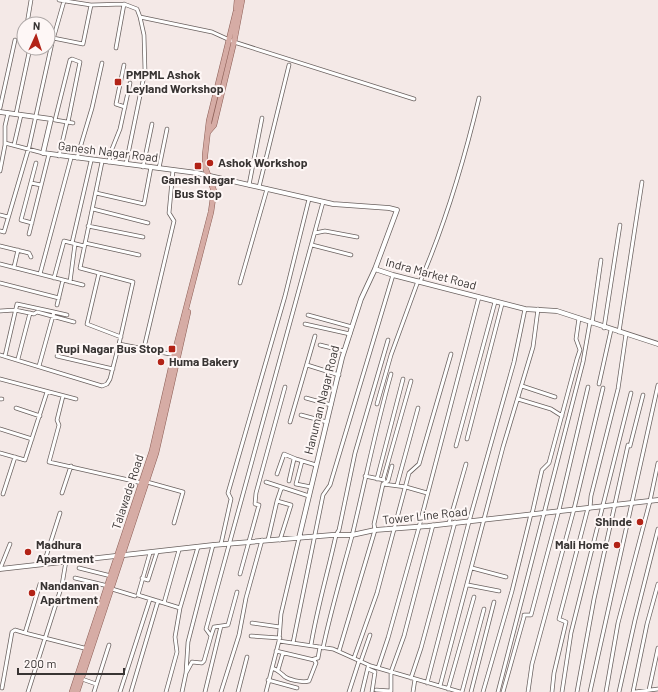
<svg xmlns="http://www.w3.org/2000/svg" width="658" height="692" viewBox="0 0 658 692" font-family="Barlow,sans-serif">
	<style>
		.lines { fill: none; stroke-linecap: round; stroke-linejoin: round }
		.minor-casing { stroke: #6a615f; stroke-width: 4.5 }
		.tertiary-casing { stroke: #6a615f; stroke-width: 5.5 }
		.primary-casing { stroke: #8c5e56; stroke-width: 6 }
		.minor { stroke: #fff; stroke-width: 3 }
		.tertiary { stroke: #fff; stroke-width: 4 }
		.primary { stroke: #d6aca5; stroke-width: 5 }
		.poi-dot { fill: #b22317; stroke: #fef7f6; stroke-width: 1.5 }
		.labels { text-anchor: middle; stroke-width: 4; stroke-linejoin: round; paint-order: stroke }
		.poi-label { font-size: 12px; font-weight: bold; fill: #383433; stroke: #fef7f6; text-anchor: start }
		.street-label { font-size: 12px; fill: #383433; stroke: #fef7f6 }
	</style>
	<rect width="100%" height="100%" fill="#f4e9e7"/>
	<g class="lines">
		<defs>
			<path id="minor" d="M59,0l32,5 33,-1 13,5 3,8 72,15 22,10 180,57
				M27,24l4,-24
				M53,38l30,6 8,-39
				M116,48l8,-44
				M124,65l-8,39 9,3
				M0,108l15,-68
				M16,114l14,-66
				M55,120l15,-60 2,-1 8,3 -12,60
				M55,120l18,3
				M5,143l38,10
				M14,145l7,-30
				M59,156l8,-34
				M77,158l15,-50 10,-45
				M102,162l-22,106 53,14 -14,62
				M109,162l1,-8 10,-25 10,-46
				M126,164l19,-93 -1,-36 -4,-18
				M143,167l9,-43
				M159,168l8,-39
				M0,171l5,-26v-19l3,-13
				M31,183l10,2
				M249,185l13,-67
				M259,187l30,-122
				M96,193l48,11 7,-37
				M93,209l55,14
				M0,215l8,2
				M32,223l-11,-3 15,-57
				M88,226l55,11
				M0,231l4,1 25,-85 23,-104 12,-42
				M315,233l10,-2 32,6
				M29,234l20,-80
				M72,243l19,-82
				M85,243l54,12
				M312,245l39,10
				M0,246l29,7 2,4
				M0,264l83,21
				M14,267l4,-17
				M99,273l-12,51 34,13
				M40,274l31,-116
				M54,278l10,-37 20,5
				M70,282l5,-38
				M420,282c26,-60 44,-121 59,-184
				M0,283l59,15
				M240,283l27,-94
				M57,305l6,-25
				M0,311l15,-1 19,4 3,-2 37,10
				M54,312l13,3
				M308,315l44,12
				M592,323l9,-63
				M305,324l45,10
				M604,328l16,-103
				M619,332l23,-150
				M320,345l24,6
				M144,348l30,-127 -5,-8 4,-43
				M0,355l102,31 5,-2 3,-5 9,-35 56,11
				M5,356l12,-52 37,8 -15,54
				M57,356l56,13
				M18,359l12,-46
				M307,365l32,10
				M0,379l76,20
				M599,384l12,-54
				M522,386l33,11
				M63,396l-6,24 2,5 -10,37 93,21
				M306,398l25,7
				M0,399h2
				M518,399l33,10 11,7
				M377,404l14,-49 27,-74
				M16,408l24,8
				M301,415l26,7
				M290,422l25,-86
				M0,429l32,10
				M467,439l35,-135
				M456,446l39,-144
				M0,453l25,7 22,-68
				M302,461l-6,23 15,3
				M392,466l-4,15 -5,3 23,3 21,6
				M277,474l7,-20 12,5 20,6
				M365,476l19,4
				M377,479l26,-100
				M383,480l28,-99
				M289,481l5,-22
				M147,482l36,10 -9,31
				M266,482l43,14
				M397,485l21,-77
				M62,493l9,-27
				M3,494l12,-37
				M277,501l4,-12 2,-1
				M590,508l1,-12 27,-107 8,-55
				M532,514l10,-44 7,-7 28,-104 3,-9 -4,-11 3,-21
				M449,523l17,-59
				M268,540l9,-39 14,4 -11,35
				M221,544l10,-45 -3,-6 57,-197 24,-97
				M150,553l-12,42 42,13
				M44,563l16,-50
				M79,568l32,8
				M472,568l34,9
				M0,569l10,-25
				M240,574l19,-69 -4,-1 1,-11 29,-106
				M75,578l33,8
				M142,578l6,2 9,-28
				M40,584l-15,49 63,16
				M468,585l31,6
				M112,589l23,7
				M164,603l15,-53
				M252,623l28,4
				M211,636l3,-9 14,-2 9,-33
				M251,636l29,2
				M279,641l54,8 38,17 89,26
				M293,643l30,-148 7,-10 63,-210
				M311,645c6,-37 17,-73 25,-110l3,-5 16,-77 33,-113
				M323,648c8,-38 19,-75 29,-112 13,-54 24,-109 39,-162
				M339,651l36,-121 -1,-6 9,-40
				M354,658l23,-65 32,-120 10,-9 32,-110
				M314,659l4,-1 2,-11
				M361,661l9,-26
				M272,668c6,2 6,3 11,7 4,5 20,8 26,6l7,-18 -2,-3 -38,-9
				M378,668l10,-30 31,-111 60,-230
				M368,669l7,3 -3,20
				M278,670l5,-17
				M186,673l6,-11 10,1 2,-2 7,-25 -5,-7 117,-427
				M411,678l10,-30 34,-126
				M82,679l14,5
				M268,680l29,8
				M427,683l43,-165 44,-156 11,-53
				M440,686l63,-239 30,-100 5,-38
				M2,688l10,-56 3,-2 10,3
				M448,689l26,-92
				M376,690l15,1v-19l13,-36 29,-111
				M649,690l9,-42
				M28,692l34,-107 4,-24
				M94,692l15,-47
				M120,692l30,-93
				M131,692l27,-91
				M166,692l11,-40 -2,-15 5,-29 18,-61
				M182,692l4,-19 2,-31 25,-97
				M205,692l16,-66
				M221,692l18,-57 7,-37 16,-58
				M238,692l9,-35
				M266,692l13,-51 2,-27 18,-76
				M349,692l10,-31
				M362,692l6,-25
				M413,692l2,-13
				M462,692l22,-83
				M471,692l23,-90
				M483,692l29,-101 19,-77
				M498,692l85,-330 7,-40
				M503,692l21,-75v-2h7l28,-105 29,-123
				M528,692l4,-28 42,-155 29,-121
				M552,692l2,-19 12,-51 -7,-3 29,-111
				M562,692l9,-59 60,-240
				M577,692l17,-93 34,-154 2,1 13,-51
				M590,692l68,-307
				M606,692l12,-69 32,-122 8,-38
				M619,692l16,-72 23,-91
				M633,692l14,-68 11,-40
				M635,692l23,-3"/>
			<path id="tertiary" d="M0,112l51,7 -8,34 154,20 136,31 56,4 8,2 -22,59 -14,30 -19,59 -43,180
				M375,269l18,6 132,34 32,2 101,33
				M0,569l213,-24 119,-10h20l23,-5 53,-4 230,-26"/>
			<path id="primary" d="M208,132l6,-7 20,-83 8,-42
				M72,692l80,-241 22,-96 37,-143 3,-21 -9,-24v-12l4,-34 27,-110 1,-11
				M77,692l79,-239 32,-141"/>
		</defs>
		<use href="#minor" class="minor-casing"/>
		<use href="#tertiary" class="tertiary-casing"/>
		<use href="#primary" class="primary-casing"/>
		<use href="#minor" class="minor"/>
		<use href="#tertiary" class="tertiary"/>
		<use href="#primary" class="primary"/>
	</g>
	<g class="poi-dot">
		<rect x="114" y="78" width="8" height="8" rx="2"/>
		<circle cx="210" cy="163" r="4"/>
		<rect x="194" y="162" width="8" height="8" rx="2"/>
		<rect x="168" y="345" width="8" height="8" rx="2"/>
		<circle cx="161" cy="362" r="4"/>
		<circle cx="640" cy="522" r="4"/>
		<circle cx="617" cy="545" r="4"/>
		<circle cx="28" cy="552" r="4"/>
		<circle cx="32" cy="593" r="4"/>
	</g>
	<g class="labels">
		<g class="poi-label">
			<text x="126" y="79">PMPML Ashok<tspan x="126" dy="14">Leyland Workshop</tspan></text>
			<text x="218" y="167">Ashok Workshop</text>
			<text x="198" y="184" text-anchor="middle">Ganesh Nagar<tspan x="198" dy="14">Bus Stop</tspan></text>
			<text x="164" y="353" text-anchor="end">Rupi Nagar Bus Stop</text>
			<text x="169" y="366">Huma Bakery</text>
			<text x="632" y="526" text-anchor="end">Shinde</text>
			<text x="36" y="549">Madhura<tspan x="36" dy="14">Apartment</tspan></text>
			<text x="609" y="549" text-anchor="end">Mali Home</text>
			<text x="40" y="590">Nandanvan<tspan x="40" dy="14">Apartment</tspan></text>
		</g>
		<g class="street-label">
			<text transform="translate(108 152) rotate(7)" y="4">Ganesh Nagar Road</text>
			<text transform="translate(431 274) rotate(15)" y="4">Indra Market Road</text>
			<text transform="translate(322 400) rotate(-76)" y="4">Hanuman Nagar Road</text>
			<text transform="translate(128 492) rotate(-72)" y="4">Talawade Road</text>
			<text transform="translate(425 516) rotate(-6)" y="4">Tower Line Road</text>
		</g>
	</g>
	<g transform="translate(36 36) rotate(3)"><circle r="19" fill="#fef7f6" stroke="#afa9a8"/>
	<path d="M0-3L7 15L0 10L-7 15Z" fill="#b22317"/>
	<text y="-6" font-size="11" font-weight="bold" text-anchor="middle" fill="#383433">N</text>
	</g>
	<path d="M18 668v6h106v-6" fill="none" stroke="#383433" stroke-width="2"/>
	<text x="24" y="668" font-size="12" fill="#383433" stroke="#fef7f6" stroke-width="3" paint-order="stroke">200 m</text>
</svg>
